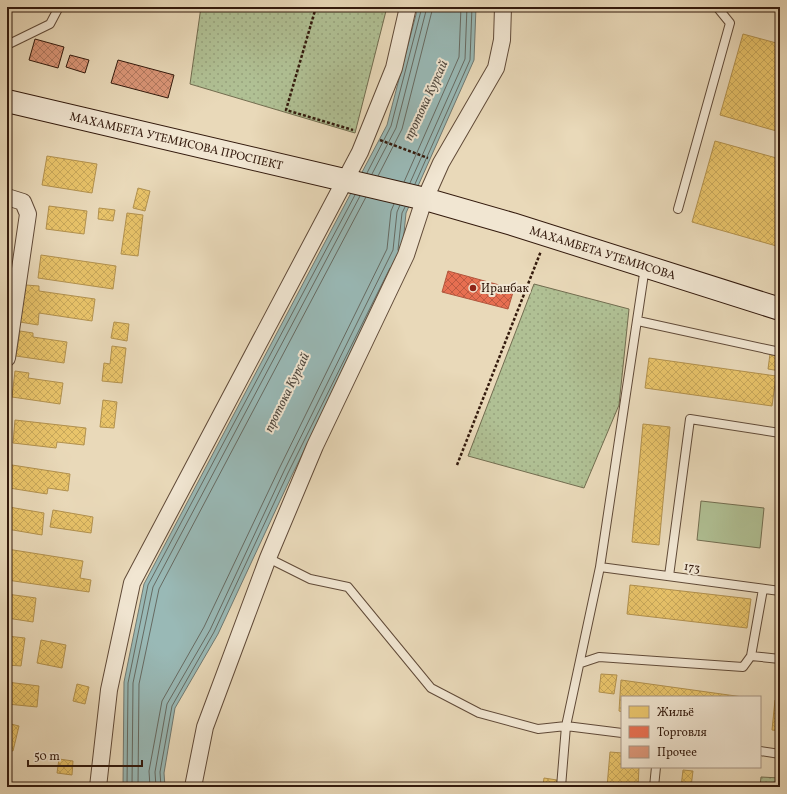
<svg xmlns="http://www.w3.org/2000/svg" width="787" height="794" viewBox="0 0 787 794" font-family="Vollkorn,serif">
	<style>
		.park { fill: url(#park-dots); stroke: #726d50 }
		.pitch { fill: #b0c094; stroke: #726d50 }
		.water { fill: #99b9b6; stroke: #707972 }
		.homes { fill: url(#homes-cross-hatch); stroke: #b2914e }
		.shops { fill: url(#shops-cross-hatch); stroke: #b1563d }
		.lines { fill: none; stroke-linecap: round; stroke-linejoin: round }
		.shore { stroke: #666a62; stroke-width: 1 }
		.building { fill: url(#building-cross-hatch); stroke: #331a0d }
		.lane-casing { stroke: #604a38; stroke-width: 10 }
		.street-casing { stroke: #604a38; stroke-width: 18 }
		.secondary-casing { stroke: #331a0d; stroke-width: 24 }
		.path { stroke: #331a0d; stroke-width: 2.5; stroke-dasharray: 3 2; stroke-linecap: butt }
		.lane { stroke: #f1e6d2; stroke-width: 8 }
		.street { stroke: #f1e6d2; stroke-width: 16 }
		.secondary { stroke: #f1e6d2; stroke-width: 22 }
		.poi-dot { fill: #8f2418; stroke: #f1e6d2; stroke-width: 1.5 }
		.labels { text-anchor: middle; stroke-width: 4; stroke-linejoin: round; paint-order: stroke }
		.street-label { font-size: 12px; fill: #331a0d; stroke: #f1e6d2 }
		.poi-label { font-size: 12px; fill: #331a0d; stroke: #f1e6d2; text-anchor: start }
		.water-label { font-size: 13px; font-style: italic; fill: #524a40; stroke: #f1e6d2 }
	</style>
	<defs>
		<pattern id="park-dots" width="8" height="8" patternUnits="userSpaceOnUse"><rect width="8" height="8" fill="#b0c094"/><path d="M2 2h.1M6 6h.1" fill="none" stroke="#98a47e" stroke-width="1.8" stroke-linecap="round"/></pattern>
		<pattern id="homes-cross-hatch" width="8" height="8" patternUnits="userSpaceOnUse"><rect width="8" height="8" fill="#e9c46a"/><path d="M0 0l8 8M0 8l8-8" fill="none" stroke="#c8a85b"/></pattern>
		<pattern id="shops-cross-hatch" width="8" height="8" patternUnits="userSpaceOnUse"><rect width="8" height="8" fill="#e76f51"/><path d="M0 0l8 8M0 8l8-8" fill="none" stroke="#bc5a42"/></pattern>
		<pattern id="building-cross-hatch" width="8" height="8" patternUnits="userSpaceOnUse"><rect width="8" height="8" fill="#db9678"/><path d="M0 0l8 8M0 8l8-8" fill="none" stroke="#b27a61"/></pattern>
	</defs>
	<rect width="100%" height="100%" fill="#e9d9b9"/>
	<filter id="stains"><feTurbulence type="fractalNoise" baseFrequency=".005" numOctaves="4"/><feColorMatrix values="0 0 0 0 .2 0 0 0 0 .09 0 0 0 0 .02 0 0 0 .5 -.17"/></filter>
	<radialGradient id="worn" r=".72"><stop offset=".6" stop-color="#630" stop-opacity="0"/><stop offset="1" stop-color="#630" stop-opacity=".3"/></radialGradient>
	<path class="park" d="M201,7h186l-32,126 -165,-49z
		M534,284l95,25 -10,96 -35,83 -116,-32z
		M761,777l19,1v9h-20z"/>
	<path class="pitch" d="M701,501l63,7 -4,40 -63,-8z"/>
	<path class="water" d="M418,7h58l-2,53 -68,153 -4,40 -110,222 -74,159 -43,74 -11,65 1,14h-42l1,-105 20,-98 243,-459z"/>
	<path class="homes" d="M743,34l37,10v88l-60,-17z
		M715,141l65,18v88l-88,-25z
		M47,156l50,8 -5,29 -50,-8z
		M138,188l12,3 -5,20 -12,-3z
		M49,206l38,5 -3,23 -38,-5z
		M99,208l16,2 -2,11 -15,-2z
		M127,213l16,2 -5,41 -17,-2z
		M41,255l75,11 -3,23 -75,-11z
		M26,285l13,1v5l56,8 -3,22 -53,-8 -1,12 -18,-3z
		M114,322l15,2 -2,17 -16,-3z
		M20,331l13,2v4l34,5 -3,21 -48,-7z
		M112,346l14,2 -4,35 -20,-2 2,-18 6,1z
		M770,354l10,1v16l-12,-2z
		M649,358l127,18 -4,30 -127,-18z
		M15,371l14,2 -1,5 35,5 -3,21 -48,-7z
		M103,400l14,2 -3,26 -14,-1z
		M15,420l71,8 -2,17 -27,-3 -1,6 -43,-5z
		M643,424l27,3 -11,118 -27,-3z
		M12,465l58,9 -2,17 -20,-3 -1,6 -38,-6z
		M9,507l35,6 -2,22 -35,-6z
		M53,510l40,7 -2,16 -41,-6z
		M7,549l76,12 -3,17 11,2 -2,12 -82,-12z
		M630,585l121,14 -4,29 -120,-14z
		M7,594l29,4 -3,24 -26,-4z
		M7,636l18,2 -4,28 -14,-1z
		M41,640l25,5 -4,23 -25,-5z
		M601,674l16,1 -3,19 -15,-2z
		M621,680l122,17h-121v15l-3,-1z
		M7,682l32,4 -2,21 -30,-3z
		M77,684l12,3 -4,17 -12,-3z
		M775,700h5v31l-8,-1z
		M7,723l12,3 -6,25 -6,-1z
		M610,752l12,1v14h17l-1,20h-31z
		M59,759l14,2 -1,14 -15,-2z
		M683,770l10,1 -2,16h-10z
		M544,778l13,2 -1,7 -13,-2z
		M46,783l16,2v2h-16z"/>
	<path class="shops" d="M448,271l66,18 -6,20 -66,-17z"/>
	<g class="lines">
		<path class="shore" d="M367,173l24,-47 31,-119
			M372,174l24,-46 31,-121
			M378,176l24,-47 31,-122
			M404,182l55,-125 2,-50
			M410,183l55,-124 2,-52
			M415,184l55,-124 2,-53
			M398,250l4,-37 3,-6
			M127,787l1,-104 20,-98 207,-390
			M132,787l1,-104 20,-96 207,-391
			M138,787l1,-103 20,-95 207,-392
			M150,787l-1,-16 13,-70 42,-74 75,-158 108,-220 4,-38 3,-7
			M156,787l-1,-15 12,-68 43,-74 74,-159 109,-221 4,-38 3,-7
			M161,787l-1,-15 12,-66 42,-74 74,-159 102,-205"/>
	</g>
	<path class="building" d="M35,39l29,8 -6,21 -29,-8z
		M70,55l19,5 -4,13 -19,-6z
		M118,60l56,15 -6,23 -57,-15z"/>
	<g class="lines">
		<defs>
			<path id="lane" d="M7,45l43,-21 9,-17
				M678,209l52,-186 -13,-16
				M638,321l142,31
				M268,558l42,21 38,8 83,101 48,25 59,16 28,-3 56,7
				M600,567l180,24
				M669,576l21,-157 90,14
				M751,656l12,-67
				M581,663l18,-6 144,10 8,-11 29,3
				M760,751l20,3
				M561,787l5,-61 34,-159 45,-300
				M654,787l2,-20"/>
			<path id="street" d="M7,197l16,5 5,12 -21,144
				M425,199l16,-36 55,-95 6,-28 1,-33
				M98,787l11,-97 23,-107 228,-431 34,-84 14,-61
				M193,787l12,-60 63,-169 47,-112 91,-191 15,-46"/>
			<g id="secondary">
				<path id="s1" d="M7,101l418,98 87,25 268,85"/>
			</g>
		</defs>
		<use href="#lane" class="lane-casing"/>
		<use href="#street" class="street-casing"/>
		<use href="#secondary" class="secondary-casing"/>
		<path class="path" d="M316,7l-30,103 67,20
			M7,21l5,-14
			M380,140l48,18
			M457,465l84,-214"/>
		<use href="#lane" class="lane"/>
		<use href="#street" class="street"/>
		<use href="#secondary" class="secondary"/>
	</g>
	<circle class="poi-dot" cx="473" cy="288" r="4"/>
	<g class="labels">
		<g class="street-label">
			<text dy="4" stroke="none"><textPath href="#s1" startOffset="174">МАХАМБЕТА УТЕМИСОВА ПРОСПЕКТ</textPath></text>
			<text dy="4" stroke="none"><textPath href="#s1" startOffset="615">МАХАМБЕТА УТЕМИСОВА</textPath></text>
			<text transform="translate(692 567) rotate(8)" y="4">173</text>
		</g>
		<g class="poi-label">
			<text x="481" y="292">Иранбак</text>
		</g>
		<g class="water-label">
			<text transform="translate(425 100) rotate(-65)" y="5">протока Курсай</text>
			<text transform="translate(286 392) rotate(-64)" y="5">протока Курсай</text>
		</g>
	</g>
	<rect width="787" height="794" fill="none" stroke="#e9d9b9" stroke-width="24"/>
	<rect x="8" y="8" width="771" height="778" fill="none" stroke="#331a0d" stroke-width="2"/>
	<rect x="12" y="12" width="763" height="770" fill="none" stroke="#331a0d"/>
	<rect x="621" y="696" width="140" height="72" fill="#f1e6d2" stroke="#a59483"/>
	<rect x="629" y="706" width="20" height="12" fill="#e9c46a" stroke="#a59483"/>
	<text x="657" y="716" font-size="12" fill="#331a0d">Жильё</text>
	<rect x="629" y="726" width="20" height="12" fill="#e76f51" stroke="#a59483"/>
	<text x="657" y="736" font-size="12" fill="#331a0d">Торговля</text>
	<rect x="629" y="746" width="20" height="12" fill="#db9678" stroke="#a59483"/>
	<text x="657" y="756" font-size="12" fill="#331a0d">Прочее</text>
	<path d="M28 760v6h114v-6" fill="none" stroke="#331a0d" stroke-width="2"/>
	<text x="34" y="760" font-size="12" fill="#331a0d" stroke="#f1e6d2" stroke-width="3" paint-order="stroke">50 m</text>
	<rect width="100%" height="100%" filter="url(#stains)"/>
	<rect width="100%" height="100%" fill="url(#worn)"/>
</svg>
